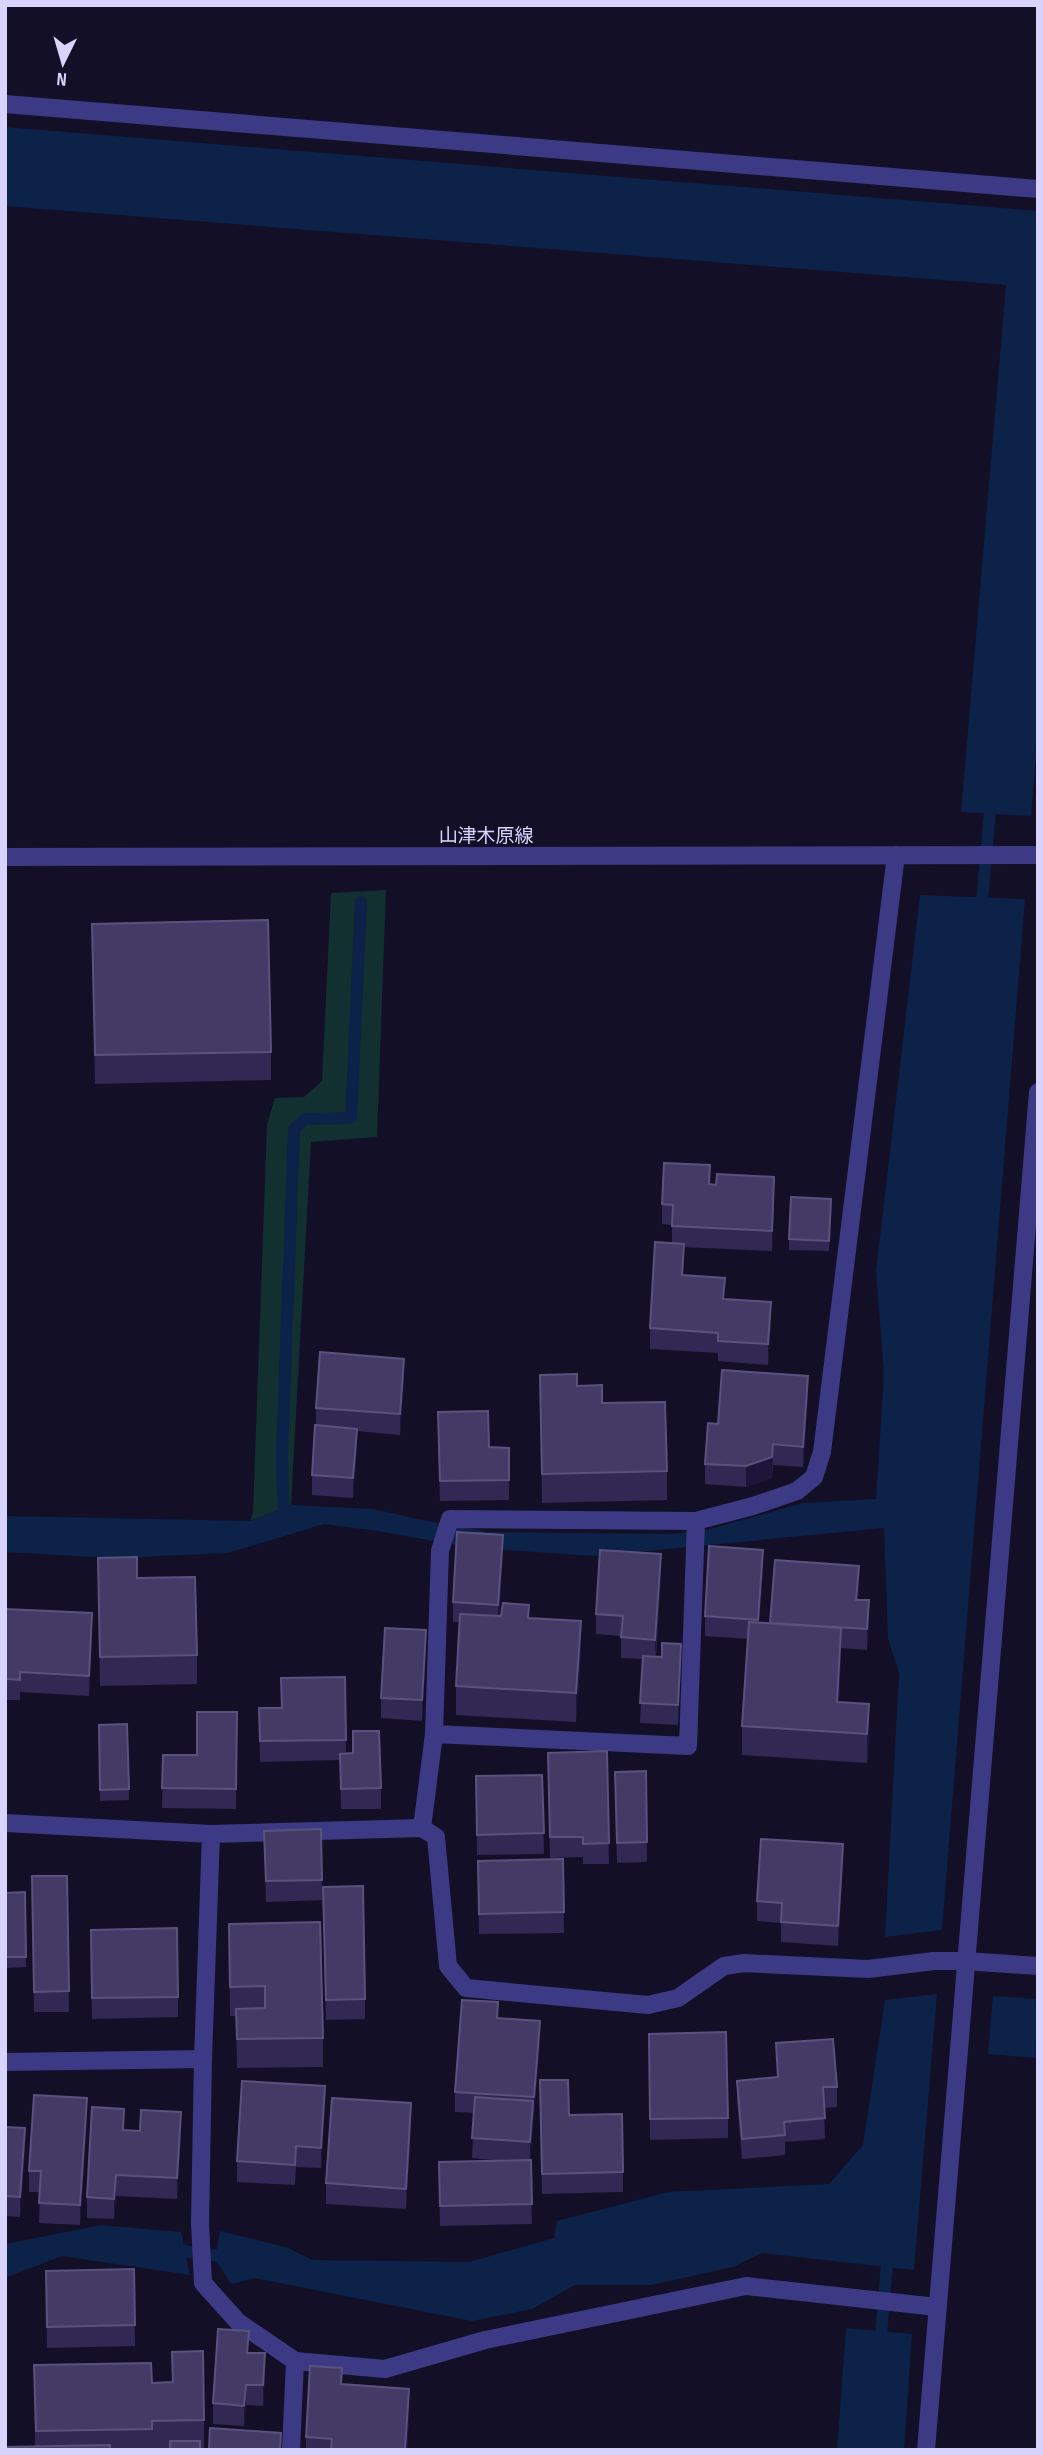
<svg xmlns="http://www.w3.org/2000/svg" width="1043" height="2455" viewBox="0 0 1043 2455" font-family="'Sofia Sans Condensed','Noto Sans JP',sans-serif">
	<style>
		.green { fill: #12302f }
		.water { fill: #0c2248 }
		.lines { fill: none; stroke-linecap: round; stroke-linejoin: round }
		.stream { stroke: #0c2248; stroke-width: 12 }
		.minor { stroke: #3d3a85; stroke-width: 18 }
		.wall { fill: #312854 }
		.shaded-wall { fill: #1d163a }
		.building { fill: #433a66; stroke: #5a527e; stroke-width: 2 }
		.labels { text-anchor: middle; stroke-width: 5; stroke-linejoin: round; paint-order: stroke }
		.street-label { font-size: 19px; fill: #d9d4ff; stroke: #130f26 }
	</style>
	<rect width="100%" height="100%" fill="#130f26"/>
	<path class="green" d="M386,890l-9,247 -66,5 -20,363 -41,16 3,-9 14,-388 8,-26 29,-1 18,-16 9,-188z"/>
	<path class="water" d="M5,127l1033,84v520l-7,85 -70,-4 45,-527 -1001,-79z
		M920,895l105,4 -83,1031 -57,7 14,-264 -11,-35 -4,-110 -289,28 -121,-8 -97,-17 -53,-7 -96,29 -115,5 -108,-6v-36l245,5 41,-16 82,4 44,10 71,13 185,2 37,-5 93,-26 73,-4 8,-124 -8,-104z
		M937,1994l-23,276 -152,-17 -29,14 -82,18h-76l-43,24 -60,12 -218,-43 -23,6 -16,-25 5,-28 66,16 26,13 157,2 85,-24 3,-17 111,-29 161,-8 34,-39 22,-145z
		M993,1996l45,3v59l-50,-4z
		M101,2225l80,7 9,43 -128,-19 -57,22v-34z
		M846,2328l66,6 -8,116h-67z"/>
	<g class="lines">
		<path class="stream" d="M981,913l10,-114
			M284,1518l-2,-62 12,-327 11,-10 46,-1 10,-216
			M170,2249l62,9
			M880,2348l8,-97"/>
		<path class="minor" d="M5,104l1033,85
			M5,857l1033,-2
			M434,1734l254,12 8,-225
			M5,1823l206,11
			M422,1828l12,-94 6,-183 10,-32 246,2 57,-15 44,-15 17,-14 8,-25 74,-597
			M5,2062l198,-3
			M937,2307l-191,-21 -261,54 -100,29 -90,-8 -57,-39 -35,-39 -3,-60 3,-164 8,-225 211,-6 14,9 12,129 18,22 182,17 30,-7 46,-32 20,-3 124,6 66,-8h31l73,5
			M291,2450l4,-89
			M926,2450l112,-1358"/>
	</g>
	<path class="wall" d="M92,924l179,128v28l-176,4z
		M710,1185l64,12 -2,54 -88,-4 -1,28 42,24 46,23 -3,43 -50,-4v-8l-68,-4v-21l22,-85v-18l-10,-1v-20z
		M831,1199l-2,52 -40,-1v-11z
		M540,1375l37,11 25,17 65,68v29l-125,3z
		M404,1379l-4,56 -43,-4v18l-4,49 -41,-3v-20l4,-50v-17z
		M808,1396l-5,71 -30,-2 -1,13 -26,9 -41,-3v-20l13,-40z
		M438,1432l51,15 20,1v52l-69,1z
		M503,1555l-4,61 30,2 52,32 -5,72 -120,-7v-29l4,-64h-7v-20z
		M98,1558l39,20 60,77v29l-97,2z
		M763,1571l-4,52 11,1 89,-38 -1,14 11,21 -2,29 -26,-2 -2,54 30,31 -2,30 -125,-8v-29l6,-87 -43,-3v-20z
		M661,1574l-5,83 25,7 -3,61 -38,-2 3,-64 -22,-1v-22l-25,-2v-20z
		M5,1609l87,25 -3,62 -69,-4v8h-15z
		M426,1650l-4,71 -41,-3v-20z
		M345,1677l1,77 35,34v21h-40l-1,-49 -80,2 -1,-54h22v-30z
		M237,1712l-1,97 -74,-1 1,-53h34z
		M127,1724l2,76 -29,1 -1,-76z
		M607,1751l2,113h-26v-7l-33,1 -2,-85z
		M646,1771l1,91 -30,1 -2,-91z
		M542,1775l2,79 -67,1 -1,-79z
		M321,1829l1,71 -56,2 -2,-71z
		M563,1859l1,74 -85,1 -1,-52z
		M843,1865l-5,81 -57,-4v-19l-24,-2v-20z
		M32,1876h35l2,136h-35z
		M25,1892l1,75 -21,1v-75z
		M323,1907l42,92v20l-39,1z
		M229,1924l94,114v29l-86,1 -1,-52h-6z
		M91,1950l87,47v20l-86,2z
		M498,2018l42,23 -10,119 2,64 -92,2 -1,-64 64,-1 -31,-3 2,-45 -19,-1v-20z
		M776,2043l61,44v20l-13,1 1,31 -40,3v13l-43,4 -5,-58v-20l40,-4z
		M649,2054l79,64v20l-78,2z
		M540,2100l29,15 54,57v20l-81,2z
		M325,2107l-4,61 -25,-1 -1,18 -58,-3v-21z
		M87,2118l-7,107 -41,-2 1,-31h-11v-21z
		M411,2124l-5,85 -80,-5v-21z
		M5,2127l20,21 -5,69 -15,-1z
		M124,2130l57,2 -4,67 -61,-3 -2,23 -27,-1v-21z
		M134,2269l1,77 -88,2 -1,-77z
		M172,2352l32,68v29l-199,1 30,-3 -1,-82 118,18 21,-1z
		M248,2353l17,21 -2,32 -17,-1 -2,21 -31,-2v-21z
		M342,2384l67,34 -2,32h-101v-13z"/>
	<path class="shaded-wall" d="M774,1177v20l-2,54v-20z
		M771,1302v20l-3,43v-21z
		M404,1359v20l-4,56v-21z
		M808,1376v20l-5,71v-20z
		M357,1429v20l-4,49v-20z
		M773,1444l-1,34 -26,9v-21z
		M503,1535v20l-5,70v-20z
		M763,1550v21l-5,69v-20z
		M661,1554v20l-6,86v-20z
		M859,1566v20l-3,34v-20z
		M869,1600v21l-2,29v-21z
		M92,1613v21l-3,62v-20z
		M581,1621v29l-5,72v-29z
		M841,1628v29l-4,74v-29z
		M426,1630v20l-4,71v-21z
		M681,1644v20l-3,61v-20z
		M869,1704v29l-2,30v-29z
		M843,1844v21l-5,81v-20z
		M540,2021v20l-6,76v-20z
		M325,2086v21l-4,61v-20z
		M87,2098v20l-7,107v-20z
		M533,2101v21l-3,41v-21z
		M411,2103v21l-5,85v-20z
		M181,2112v20l-4,67v-21z
		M25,2128v20l-5,69v-20z
		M116,2175v21l-2,23v-20z
		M265,2353v21l-2,32v-21z
		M246,2385v20l-2,21v-20z
		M409,2389v29l-2,32h-2z"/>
	<path class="building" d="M268,920l3,132 -176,3 -3,-131z
		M664,1163l46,2 -1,19 7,1 1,-11 57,3 -2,54 -100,-5 1,-21 -11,-1z
		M791,1197l40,2 -2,42 -40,-2z
		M655,1242l29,2 -2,31 43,3 -2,21 48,3 -3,42 -50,-3v-8l-68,-5z
		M320,1352l84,7 -4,55 -84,-6z
		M722,1370l86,6 -5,71 -30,-3 -1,13 -26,9 -41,-2 3,-41 10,1z
		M577,1374v12l25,-1v18l63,-1 2,69 -125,3 -2,-99z
		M488,1411l1,36 20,1v32l-69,1 -2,-69z
		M315,1425l42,4 -4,49 -41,-3z
		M457,1532l46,3 -5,70 -45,-3z
		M709,1546l54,4 -5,70 -53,-4z
		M600,1550l61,4 -6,86 -34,-3 2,-21 -27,-2z
		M137,1557v21l58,-1 2,78 -97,2 -2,-99z
		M775,1560l84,6 -3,34h13l-2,29 -97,-6z
		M503,1603l26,2 -1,13 53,3 -5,72 -120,-7 4,-72 41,2z
		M5,1609l87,4 -3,63 -69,-4v8l-15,-1z
		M749,1622l92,6 -4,74 32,2 -2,30 -125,-8z
		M385,1628l41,2 -4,70 -41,-2z
		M662,1643l19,1 -3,61 -38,-2 3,-47 19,1z
		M345,1677l1,63 -86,1 -1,-33h23l-1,-30z
		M197,1712h40l-1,77 -74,-1 1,-33h34z
		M127,1724l2,65 -29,1 -1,-65z
		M353,1731h26l2,57 -40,1 -1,-35 13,-1z
		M607,1751l2,92 -26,1v-7h-33l-2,-84z
		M646,1771l1,71 -30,1 -2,-71z
		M542,1775l2,58 -67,2 -1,-59z
		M321,1829l1,51 -56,1 -2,-50z
		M761,1839l82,5 -5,82 -57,-4 1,-19 -25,-2z
		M563,1859l1,53 -85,2 -1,-53z
		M32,1876h35l2,115 -35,1z
		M363,1886l2,113 -39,1 -3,-113z
		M25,1892l1,65h-21v-64z
		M320,1922l3,116 -86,1 -1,-30 29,-1v-22l-35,1 -1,-63z
		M177,1928l1,69 -86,1 -1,-68z
		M462,2000l36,2 -1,16 43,3 -6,76 -79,-5z
		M726,2032l2,86 -78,1 -1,-85z
		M833,2039l4,48h-14l2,31 -41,4 1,13 -43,4 -5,-58 41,-4 -2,-34z
		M540,2080h28l1,35 53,-1 1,58 -81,2z
		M242,2081l83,5 -4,62 -25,-2 -1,19 -58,-4z
		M34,2095l53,3 -7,107 -41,-2 2,-32h-12z
		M475,2097l58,4 -3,41 -58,-4z
		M332,2098l79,5 -5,86 -80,-6z
		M92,2107l32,2 -1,21 17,1 1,-21 40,2 -4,66 -61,-3 -2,24 -27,-2z
		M5,2127l20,1 -5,69 -15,-1z
		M531,2160l1,44 -92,2 -1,-44z
		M134,2269l1,56 -88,2 -1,-56z
		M218,2329l31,2 -2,22h18l-2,32h-17l-2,21 -31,-3z
		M203,2351l1,69 -52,1v8l-116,2 -2,-66 117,-2 1,20 21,-1 -1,-30z
		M310,2366l32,2 -1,16 68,5 -4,61h-74l1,-11 -26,-2z
		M210,2428l71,5 -1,17h-71z
		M170,2441h30v9h-30z
		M110,2445v5h-105v-3z"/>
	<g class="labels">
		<g class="street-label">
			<text x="486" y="842">山津木原線</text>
		</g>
	</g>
	<rect width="1043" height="2455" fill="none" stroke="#d9d4ff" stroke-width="14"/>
	<g transform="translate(63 63) rotate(185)" stroke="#130f26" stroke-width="5" paint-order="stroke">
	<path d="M0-5L12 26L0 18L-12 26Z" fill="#d9d4ff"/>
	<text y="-10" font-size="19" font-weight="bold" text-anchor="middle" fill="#d9d4ff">N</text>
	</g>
</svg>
